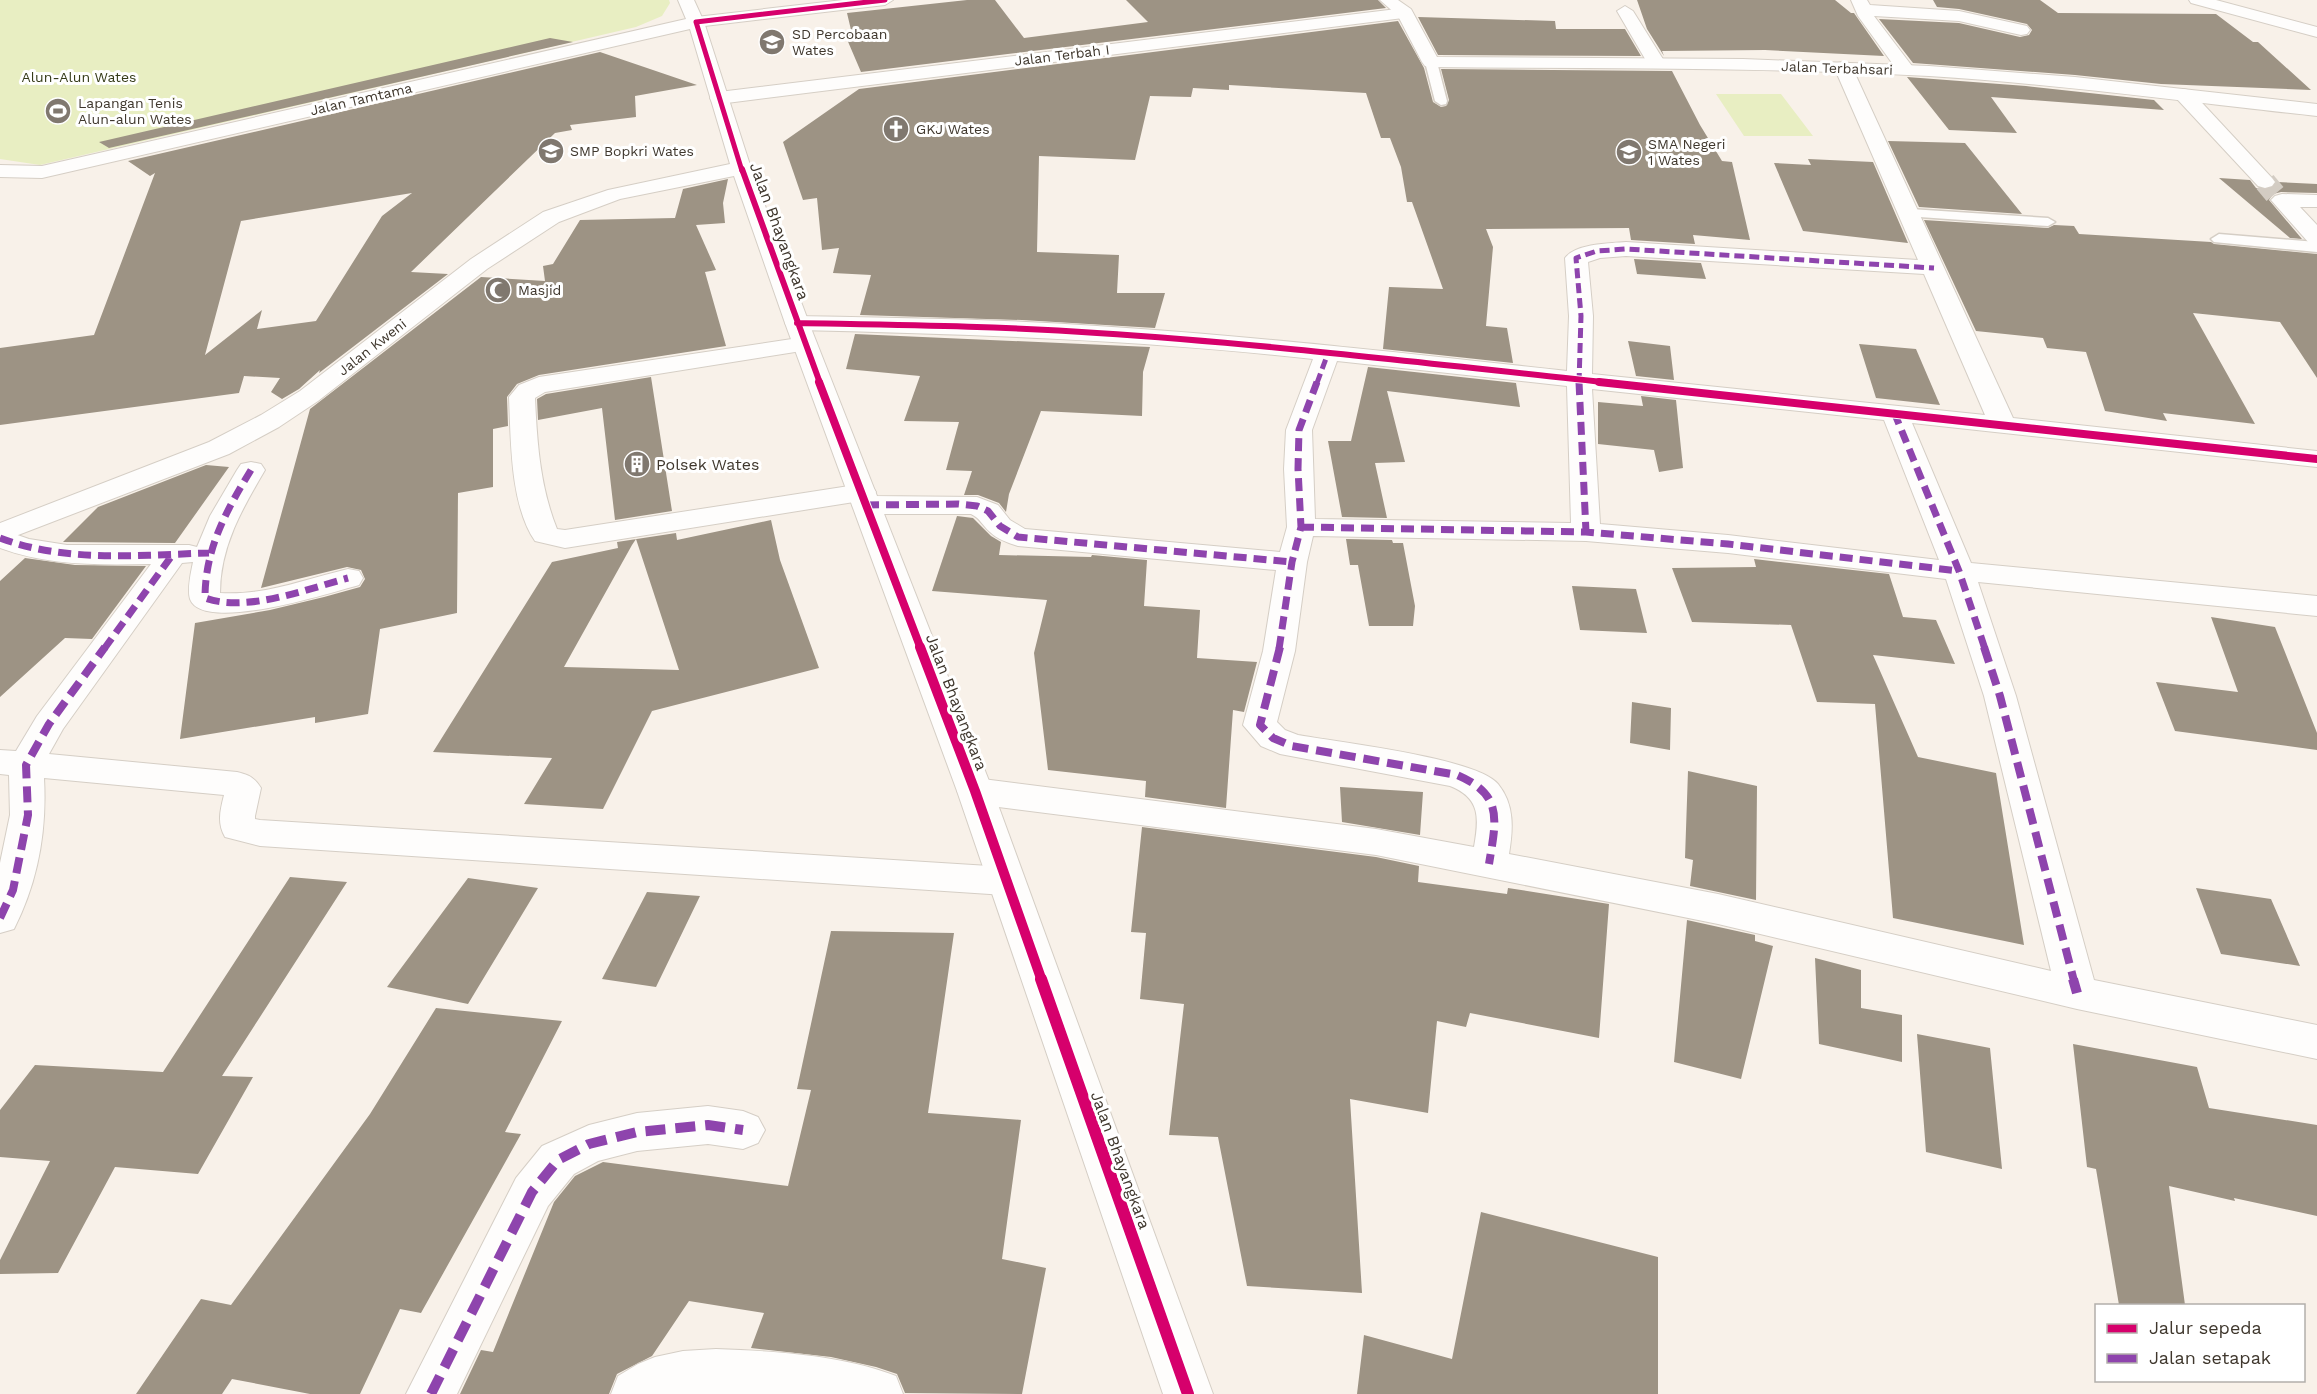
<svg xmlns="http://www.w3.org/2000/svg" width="2317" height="1394" viewBox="0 0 2317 1394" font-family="'Work Sans',sans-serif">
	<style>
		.green { fill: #e8eec2 }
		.building { fill: #9d9384; fill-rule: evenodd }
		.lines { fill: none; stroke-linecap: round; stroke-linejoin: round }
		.street-tunnel { stroke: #d3ccc3; stroke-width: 22; stroke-dasharray: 22 11; stroke-linecap: butt }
		.lane-casing { stroke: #d5cec5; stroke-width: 3 }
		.street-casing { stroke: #d5cec5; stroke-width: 2 }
		.secondary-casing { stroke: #d5cec5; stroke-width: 2 }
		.lane { fill: #fefdfc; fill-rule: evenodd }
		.street { fill: #fefdfc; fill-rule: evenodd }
		.secondary { fill: #fefdfc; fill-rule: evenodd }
		.quiet-far3 { stroke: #8e44ad; stroke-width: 5; stroke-dasharray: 10 5; stroke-linecap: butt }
		.quiet-far2 { stroke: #8e44ad; stroke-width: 7; stroke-dasharray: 13 7; stroke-linecap: butt }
		.quiet-far1 { stroke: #8e44ad; stroke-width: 8; stroke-dasharray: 16 8; stroke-linecap: butt }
		.quiet { stroke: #8e44ad; stroke-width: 10; stroke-dasharray: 20 10; stroke-linecap: butt }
		.cycleway-far4-casing { stroke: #fff; stroke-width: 8 }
		.cycleway-far3-casing { stroke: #fff; stroke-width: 8 }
		.cycleway-far2-casing { stroke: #fff; stroke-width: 10 }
		.cycleway-far1-casing { stroke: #fff; stroke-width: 14 }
		.cycleway-casing { stroke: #fff; stroke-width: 16 }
		.cycleway-far4 { stroke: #d6006c; stroke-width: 5 }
		.cycleway-far3 { stroke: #d6006c; stroke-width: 6 }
		.cycleway-far2 { stroke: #d6006c; stroke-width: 8 }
		.cycleway-far1 { stroke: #d6006c; stroke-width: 10 }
		.cycleway { stroke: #d6006c; stroke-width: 12 }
		.labels { text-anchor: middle; stroke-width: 6; stroke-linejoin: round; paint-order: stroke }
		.far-poi-label { font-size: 14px; fill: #3f372d; stroke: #fff; text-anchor: start }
		.far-street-label { font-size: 14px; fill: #3f372d; stroke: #fff }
		.far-park-label { font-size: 14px; fill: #353b18; stroke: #fff }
		.street-label { font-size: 16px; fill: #3f372d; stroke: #fff }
		.poi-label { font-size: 16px; fill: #3f372d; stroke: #fff; text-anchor: start }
	</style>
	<rect width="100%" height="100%" fill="#f8f1e9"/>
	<path class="green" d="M0,0h669l1,3 -8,13 -26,11 -596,138 -40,-6z
		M1716,94h65l32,42h-69z"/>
	<path class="building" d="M967,0h28l29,38 124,-16 -22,-22h252l8,8 -525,64 -18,-42h8l-4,-17z
		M1637,0h198l16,13h3l30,43 -119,-6 -103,1 2,5 -17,-27z
		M1933,0h107l18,13 158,1 37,28h5l53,48 -150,-6 -86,-9 -162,-12 -34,-44 80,4 61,14 9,-2 3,-5 -5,-6 -68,-15 -22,-2z
		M1418,17l137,4 1,8h69l16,27 -203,-1z
		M1398,21l26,47 9,34 8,5 5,-1 3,-6 -8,-31 231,2 28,54 22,36 10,1 18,78 -57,-5 2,9 -64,-4 -2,-12 -143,1 7,18 -7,79 21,2 6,35 -130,-14 6,-62 54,2 -31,-87h-5l-6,-35 -11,-29h-9l-15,-45 -137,-8v5l-36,-2 -2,9 -41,-1 -15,64 -96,-4 -2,96 82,3 -2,38h48l-10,35 -133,-8 -162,-5 11,-40 -38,-2 6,-25 -17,2 -5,-52 -14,2 -20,-58 76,-53z
		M550,38l23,4 -464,106 -10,-6z
		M600,52l97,33 -62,11 1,21 -66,8 2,5 -17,3 -144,139 37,2 -129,99 1,-3 -21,19 -17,10 -11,-7 9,-14 -36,-2 -5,17 -239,32v-77l94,-13 61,-162 -5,3 -22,-15zM412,193l-30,23 -66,105 -59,8 5,-19 -57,45 36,-134z
		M1907,77l119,9 128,14 10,10 -173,-13 26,36 -68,-3z
		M1888,141l77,2 57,71 -103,-7z
		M1808,159l65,3 35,81 -105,-12 -29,-68 37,2z
		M2219,178l31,2 6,8 8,2 9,-2 4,-6 40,2v9l-36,-1 -8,2 -4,6 33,39 -12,-1z
		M728,179l-5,24 2,20 -29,2 20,45 -11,2 21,74 -187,29 -22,9 -10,13 1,29 -15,3v58l-35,6 -1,120 -77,16 -12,85 -53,9v-6l-135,22 15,-116 75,-13 54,-13 36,-10 5,-8 -4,-9 -14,-3 -86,21 49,-179 171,-132 64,4 -2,-15 10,-2 27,-44 95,-2 8,-29z
		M1924,220l124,8 6,-3 20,1 5,8 132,8 3,2 103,10v124l-37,-56 -87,-9 62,111 -92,-11 4,8 -62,-10 -19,-59 -39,-4 -4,-10 -67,-7z
		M1634,259l67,4 5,16 -69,-5z
		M855,334l295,13 -7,25 -1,44 -101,-5 -32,83 -3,18 -7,-9 -21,-8h-14l8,-24 -26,-1 13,-48 -55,-1 16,-45 -74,-7z
		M1628,341l42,5 4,34 -38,-4z
		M1859,344l57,5 24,56 -64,-7z
		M1368,367l148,16 4,24 -133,-16 18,71 -30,1 12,55 -45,-1 -14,-76h23z
		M651,377l21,134 -57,9 -13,-112 -64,12 -1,-21 9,-5z
		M1641,396l35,4 7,68 -24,4 -5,-22 -56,-6v-42l45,4z
		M206,465l23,2 -54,76 -112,-1 35,-35z
		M957,516l16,2 18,18 10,6 -2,13 92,2 1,-2 55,5 -3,46 56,4 -3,48 60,4 -13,50 -11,-2 -7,98 -81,-11 1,-16 -98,-11 -14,-117 13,-53 -115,-9z
		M771,520l9,40 39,108 -167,43 -49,98 -79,-5 28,-46 -119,-6 119,-190 66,-14 -1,-6 59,-9 1,7zM636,539l43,131 -115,-3 68,-122z
		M1346,539l46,1 1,3h10l12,63 -2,20h-44l-11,-61h-8z
		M25,558l50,7 71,1 -54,73 -27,-1 -65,59v-116z
		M1754,559l135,15 14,43 33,3 19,44 -82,-9 45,102 78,16 28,172 -131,-27 -18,-214 -58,-2 -26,-77 -99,-3 -20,-54 84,-1z
		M1572,586l64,3 11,44 -67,-3z
		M2211,617l64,10 42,106v17l-142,-19 -19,-49 82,10z
		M1632,702l39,6 -1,42 -40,-7z
		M1688,771l69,15 -1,114 -66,-14 3,-26 -8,-2z
		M1340,787l83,5 -3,43 -78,-13z
		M1142,827l234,30 43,9 -1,16 89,12 1,-6 101,16 -10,134 -129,-25 -4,14 -29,-6 -9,92 -78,-14 12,194 -115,-7 -29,-149 -49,-2 15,-131 -44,-5 6,-66 -15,-1z
		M290,877l57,5 -125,194 31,1 -55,97 -83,-7 -57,106 -58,1v-14l50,-99 -50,-4v-47l35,-45 128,7z
		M468,878l70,10 -70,116 -81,-17z
		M2196,888l75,11 29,67 -79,-12z
		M647,892l53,4 -44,91 -54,-8z
		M1687,920l68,15v6l18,5 -32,133 -67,-17z
		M831,931l123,2 -26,180 93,7 -19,139 44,9 -24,126 -117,-1 -8,-19 -21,-7 -45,-10 -80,-9 13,-35 -75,-12 -37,55 -35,18 -8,20h-149l21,-44 12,2 61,-150 21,-26 28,-14 185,24 23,-96 -14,-1z
		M1815,958l46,12v38l41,7v47l-83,-18z
		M436,1008l126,13 -57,111 16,2 -100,179 -21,-4 -40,85h-50l-78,-15 -10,15h-86l65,-95 30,6 139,-191z
		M1917,1034l73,14 12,121 -76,-17z
		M2073,1044l124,23 12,41 108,17v91l-83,-18 1,3 -66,-15 16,119h-66l-23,-136 -9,-2z
		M1481,1212l177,45v137h-301l7,-59 88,24z"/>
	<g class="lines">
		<path class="street-tunnel" d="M2265,182l10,12"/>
		<defs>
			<path id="lane" d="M1431,58l6,4 10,39 -1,3 -5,1 -6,-4 -10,-39z
				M1910,209l138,9 7,4 -7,4 -143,-10 -2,-3 2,-3z
				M2219,234l98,8v10l-103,-10 -3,-3z"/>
			<path id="street" d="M843,0h50l-8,5 -189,22 -8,-5 8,-5z
				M1851,0h16l3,5 89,6 68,15 3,4 -3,4 -6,1 -62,-14 -85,-5 41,54 -3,4h-12l-42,-58z
				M2189,0h27l101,27v10l-126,-34z
				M1625,6l8,5 33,53 -3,4h-12l-3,-4 -31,-53z
				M1405,8l8,5 -2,4 -692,87 -7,-2 -2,-4 2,-4 7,-2z
				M1843,62l6,1 3,4 161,351 304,33v16l-405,-44 59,140 346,33v20l-339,-34 38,114 78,284 223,45v34l-240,-50 -359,-85 -342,-69 -401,-51 -12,-4 -6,-9 6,-9 12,-4 401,51 98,18c5,-28 7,-49 -24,-61l-170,-32 -19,-8 -18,-21 20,-74 13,-81 -258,-24c-10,-3 -21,-7 -28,-14 -8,-7 -10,-14 -19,-18h-105l-10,-3 -4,-6 2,-3 -289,46 -30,-7c-25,-36 -24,-101 -26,-144l10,-12 20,-8 266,-40 9,2 3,5 -3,5 -269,43 -10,6c2,44 5,89 22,131l8,1 297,-46 10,2 4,6 -3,4 104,1 21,8 12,15 15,9 255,23 7,-25 -3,-58 2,-39 27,-71c-171,-19 -343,-25 -516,-29l-9,-2 -3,-5 3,-5 9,-2c100,2 200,3 300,10 157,10 313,28 470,45l2,-55 -4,-58c10,-14 45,-15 61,-16l292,18 -84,-193 3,-4zM1626,256l298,18 61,141 -393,-41 1,-58 -5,-54 12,-4zM1337,361l230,25 4,137 -256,-4 -3,-89zM1592,389l292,31 55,140 -211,-25 -128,-11zM1313,536l273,5 142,12 218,26 38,117 67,275 -333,-77 -209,-40c4,-25 6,-49 -11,-70 -21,-26 -161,-42 -200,-49l-13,-5 -8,-8 18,-71 12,-89z
				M2184,89l7,2 81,87 3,4 -3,4 -7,2 -7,-2 -81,-87 -2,-4 2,-4z
				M2282,194l35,1v12h-17l17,18v20l-8,-2 -38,-43 4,-4z
				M251,462l10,2 4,6c-23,39 -45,77 -45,123 44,3 86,-14 128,-24l11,2 4,7 -4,7c-26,7 -156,49 -169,14 -3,-10 1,-27 3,-37l-11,1 -119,166 -14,25 188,18c12,3 17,5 24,16l-6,28v3l5,1 745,47 13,4 6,10 -6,10 -13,4 -745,-49 -35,-9c-8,-14 -5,-26 -1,-42l-180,-17c3,53 -6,104 -30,151l-14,4v-70l10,-48 -1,-40 -9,-1v-24l16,1 21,-35 114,-152c-50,1 -103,2 -151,-16v-19l29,10 38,6h122l8,2 13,-31 27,-46 4,-6z
				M708,1106l35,5 15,6 7,13 -7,13 -15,6 -35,-5 -71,7 -39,10 -24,13 -26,32 -91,188h-51l110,-216 26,-32 47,-21 48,-12z
				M716,1349c57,2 127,6 180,27l7,18h-292l7,-18 20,-12 17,-7 28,-6z"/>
			<path id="secondary" d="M678,0h16l10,22 47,146 58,155 184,468 220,603h-50l-206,-603 -172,-468 -51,-147 -114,23 -61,23 -72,47 -169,132 -39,26 -50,27 -229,88v-19l209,-81 52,-27 39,-24 171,-132 72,-47 65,-22 122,-26 -40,-135 -648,149 -42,-1v-12l42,1 644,-147z
				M1380,0h18l13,9 26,48 306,2 186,7 146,11 242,27v12c-129,-14 -258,-32 -388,-40 -166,-9 -332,-7 -498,-9l-6,-1 -3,-4 -24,-46z"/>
		</defs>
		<use href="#lane" class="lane-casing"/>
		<use href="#street" class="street-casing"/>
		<use href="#secondary" class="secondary-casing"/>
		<use href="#lane" class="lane"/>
		<use href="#street" class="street"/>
		<use href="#secondary" class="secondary"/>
		<path class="quiet-far3" d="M1317,383l11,-30
			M1579,383l2,-67 -5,-58 21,-7 29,-2 308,19"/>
		<path class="quiet-far2" d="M1579,382l7,150
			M1894,412l65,159 26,78
			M251,470c-25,41 -46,79 -46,128 41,15 102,-9 143,-20
			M866,505l92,-1 19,2 11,5 12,15 18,11 274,25
			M1301,527l285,5 142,12 231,27
			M0,538c66,25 139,17 209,15
			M104,649l69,-95
			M1279,649l13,-87 9,-35 -3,-58 1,-39 18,-48"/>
		<path class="quiet-far1" d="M1280,647l-20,78 13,13 19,8 165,29c47,20 39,45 32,89
			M1984,647l16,49 74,285
			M0,918l13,-28 15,-75 -2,-50 23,-41 56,-77"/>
		<path class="quiet" d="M2073,979l4,14
			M431,1394l101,-202 26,-32 31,-16 48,-12 71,-7 35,5"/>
		<defs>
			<path id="cycleway-far4" d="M742,171l-46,-149 189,-22"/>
			<path id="cycleway-far3" d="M742,169l78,214
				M797,323c100,2 200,3 300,10 172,11 344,32 516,50"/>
			<path id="cycleway-far2" d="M819,382l102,267
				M1599,382l718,77"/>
			<path id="cycleway-far1" d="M920,647l55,144 67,190"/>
			<path id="cycleway" d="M1041,979l147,415"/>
		</defs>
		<use href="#cycleway-far4" class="cycleway-far4-casing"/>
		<use href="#cycleway-far3" class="cycleway-far3-casing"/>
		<use href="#cycleway-far2" class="cycleway-far2-casing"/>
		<use href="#cycleway-far1" class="cycleway-far1-casing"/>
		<use href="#cycleway" class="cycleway-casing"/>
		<use href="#cycleway-far4" class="cycleway-far4"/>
		<use href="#cycleway-far3" class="cycleway-far3"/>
		<use href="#cycleway-far2" class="cycleway-far2"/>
		<use href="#cycleway-far1" class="cycleway-far1"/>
		<use href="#cycleway" class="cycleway"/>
	</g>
	<defs>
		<symbol id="school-disc" viewBox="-11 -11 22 22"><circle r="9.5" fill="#80786f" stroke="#fff"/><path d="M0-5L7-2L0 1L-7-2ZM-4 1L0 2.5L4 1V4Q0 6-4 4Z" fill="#fff"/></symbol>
		<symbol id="stadium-disc" viewBox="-11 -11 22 22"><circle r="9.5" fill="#80786f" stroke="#fff"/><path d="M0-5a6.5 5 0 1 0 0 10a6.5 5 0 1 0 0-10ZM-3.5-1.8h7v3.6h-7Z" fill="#fff"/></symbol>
		<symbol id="church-disc" viewBox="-11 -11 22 22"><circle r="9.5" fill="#80786f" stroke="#fff"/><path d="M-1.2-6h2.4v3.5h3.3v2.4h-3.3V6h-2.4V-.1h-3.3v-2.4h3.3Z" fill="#fff"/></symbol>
		<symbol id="mosque-disc" viewBox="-11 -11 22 22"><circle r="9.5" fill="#80786f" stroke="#fff"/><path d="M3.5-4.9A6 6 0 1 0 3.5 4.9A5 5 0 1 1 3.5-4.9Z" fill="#fff"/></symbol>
		<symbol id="building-disc" viewBox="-11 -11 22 22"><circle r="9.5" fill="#80786f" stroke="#fff"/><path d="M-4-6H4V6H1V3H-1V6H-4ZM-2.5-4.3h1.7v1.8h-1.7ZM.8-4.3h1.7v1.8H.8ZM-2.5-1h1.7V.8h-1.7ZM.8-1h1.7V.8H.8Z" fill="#fff"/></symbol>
	</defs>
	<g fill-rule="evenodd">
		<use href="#school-disc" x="757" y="27" width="30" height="30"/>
		<use href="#stadium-disc" x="43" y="96" width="30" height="30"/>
		<use href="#church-disc" x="881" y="114" width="30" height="30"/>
		<use href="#school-disc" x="536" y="136" width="30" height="30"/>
		<use href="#school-disc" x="1614" y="137" width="30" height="30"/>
		<use href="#mosque-disc" x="483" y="275" width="30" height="30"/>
		<use href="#building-disc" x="622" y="449" width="30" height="30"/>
	</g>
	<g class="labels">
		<g class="far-poi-label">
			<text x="792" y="39">SD Percobaan<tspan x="792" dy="16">Wates</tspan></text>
			<text x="78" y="108">Lapangan Tenis<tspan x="78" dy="16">Alun-alun Wates</tspan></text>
			<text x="916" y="134">GKJ Wates</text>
			<text x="1648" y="149">SMA Negeri<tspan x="1648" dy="16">1 Wates</tspan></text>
			<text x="570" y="156">SMP Bopkri Wates</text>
			<text x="518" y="295">Masjid</text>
		</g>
		<g class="far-street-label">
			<text transform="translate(1062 55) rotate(-7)" y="5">Jalan Terbah I</text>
			<text transform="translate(1837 68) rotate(2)" y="5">Jalan Terbahsari</text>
			<text transform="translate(361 99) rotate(-13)" y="5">Jalan Tamtama</text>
			<text transform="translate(372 347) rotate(-38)" y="5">Jalan Kweni</text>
		</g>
		<g class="far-park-label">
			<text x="79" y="82">Alun-Alun Wates</text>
		</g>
		<g class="street-label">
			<text transform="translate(780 231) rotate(70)" y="6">Jalan Bhayangkara</text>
			<text transform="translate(957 702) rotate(69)" y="6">Jalan Bhayangkara</text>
			<text transform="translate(1121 1160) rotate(70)" y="6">Jalan Bhayangkara</text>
		</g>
		<g class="poi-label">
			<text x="656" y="470">Polsek Wates</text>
		</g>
	</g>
	<rect x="2095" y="1304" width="210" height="78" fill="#ffffff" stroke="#b2afab" stroke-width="1.5"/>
	<rect x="2107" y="1324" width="30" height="9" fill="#d6006c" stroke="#b2afab" stroke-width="1.5"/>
	<text x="2149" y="1334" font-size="18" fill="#3f372d">Jalur sepeda</text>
	<rect x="2107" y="1354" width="30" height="9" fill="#8e44ad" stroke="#b2afab" stroke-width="1.5"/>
	<text x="2149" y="1364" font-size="18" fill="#3f372d">Jalan setapak</text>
</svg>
